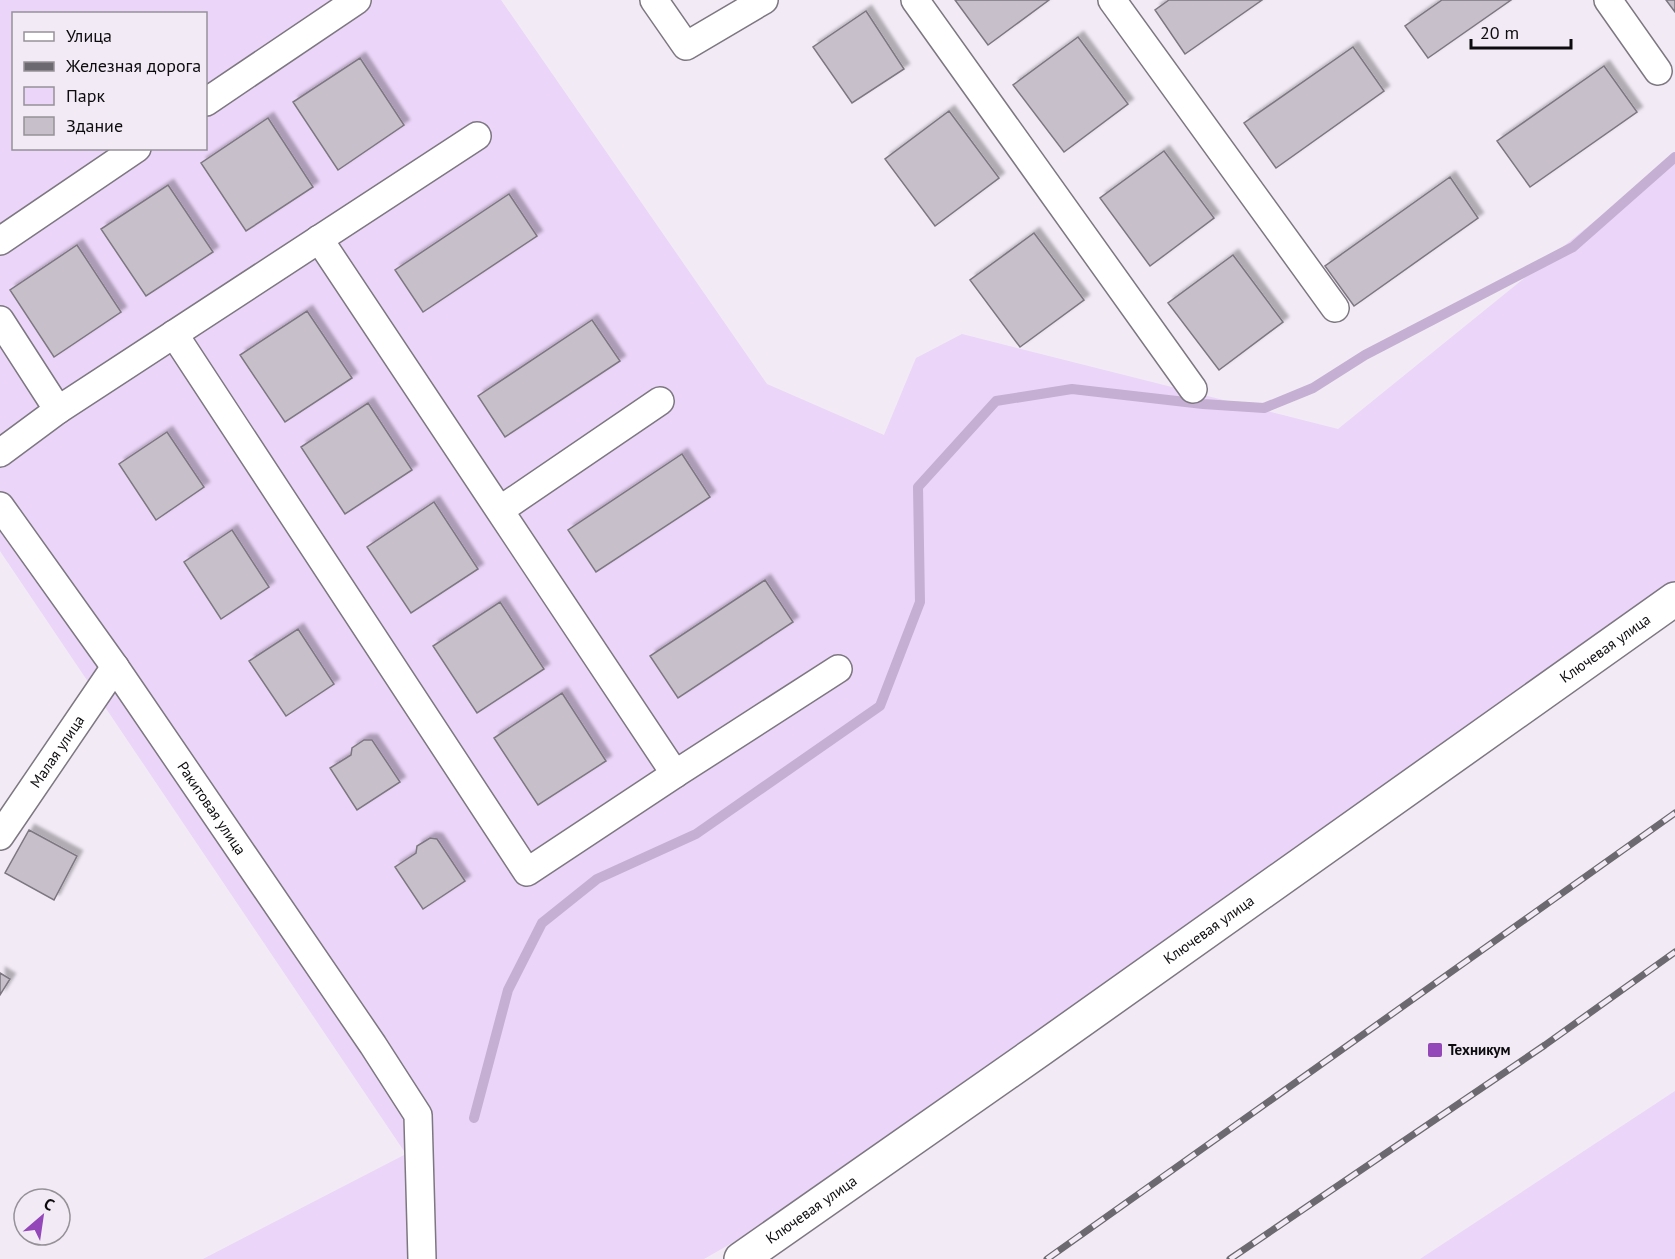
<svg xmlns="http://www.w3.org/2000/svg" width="1675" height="1259" viewBox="0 0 1675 1259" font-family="'PT Sans',sans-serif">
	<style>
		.green { fill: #ebd5f8; fill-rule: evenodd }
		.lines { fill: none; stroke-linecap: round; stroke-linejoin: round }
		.stream { stroke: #c5afd2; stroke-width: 10 }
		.building { fill: #c7c0cb; stroke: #7d7781; stroke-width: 1.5; filter: url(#shadow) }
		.minor-casing { stroke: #7d7781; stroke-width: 30 }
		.secondary-casing { stroke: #7d7781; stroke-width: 36 }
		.minor { stroke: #fff; stroke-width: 27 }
		.secondary { stroke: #fff; stroke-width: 33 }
		.rail-casing { stroke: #6d6970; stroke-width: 7 }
		.rail { stroke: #f2ebf6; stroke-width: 4.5; stroke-dasharray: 14; stroke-linecap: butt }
		.poi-dot { fill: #9347b8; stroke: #f2ebf6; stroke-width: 2 }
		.labels { text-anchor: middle; stroke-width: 5; stroke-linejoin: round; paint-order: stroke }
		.street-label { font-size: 15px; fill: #0d0b0e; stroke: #f2ebf6 }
		.poi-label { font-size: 15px; font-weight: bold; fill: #0d0b0e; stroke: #f2ebf6; text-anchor: start }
	</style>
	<defs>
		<filter id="shadow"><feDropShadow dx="5.5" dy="-5.5" stdDeviation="1.5" flood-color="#0004"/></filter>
	</defs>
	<rect width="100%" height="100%" fill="#f2ebf6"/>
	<path class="green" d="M0,0h501l266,384 117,51 32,-77 46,-24 376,95 337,-273v442l-776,550 -195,111h-501l203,-105 -406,-603zM14,14h192v134h-192z
		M1675,1091v168h-255z"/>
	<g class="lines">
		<path class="stream" d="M474,1118l34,-128 34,-67 55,-44 99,-45 184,-128 40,-104 -2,-115 78,-86 76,-12 131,15 61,4 49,-20 52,-33 208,-108 102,-90"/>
	</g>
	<path class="building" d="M955,0h94l-61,45z
		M1169,0h93l-77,54 -30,-44z
		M1442,0h69l-83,58 -23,-32z
		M1666,0h9v12z
		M866,11l38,58 -52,34 -39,-56z
		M1078,37l50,67 -64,48 -51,-67z
		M1353,47l31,44 -108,77 -32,-45z
		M360,58l44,67 -66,45 -45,-68z
		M1604,66l33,46 -107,75 -33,-46z
		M949,111l50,67 -64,48 -50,-67z
		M268,118l45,69 -67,44 -45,-68z
		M1164,151l50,67 -64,48 -50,-68z
		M1450,177l28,41 -124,88 -29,-40z
		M168,185l45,67 -67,44 -45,-67z
		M509,194l28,42 -114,76 -28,-42z
		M1034,233l50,67 -64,47 -50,-67z
		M77,245l44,67 -67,45 -44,-67z
		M1233,255l50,67 -64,48 -51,-67z
		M307,311l45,67 -67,44 -45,-67z
		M592,320l28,41 -115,76 -27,-41z
		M368,403l44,67 -67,44 -44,-67z
		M167,432l37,55 -48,33 -37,-56z
		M682,454l28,43 -114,75 -28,-42z
		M434,502l44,67 -67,44 -44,-66z
		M232,530l37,57 -48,32 -37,-57z
		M765,580l28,42 -115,76 -28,-42z
		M500,602l44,67 -67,44 -44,-67z
		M298,629l36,55 -48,32 -37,-55z
		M562,693l44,68 -68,44 -44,-67z
		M364,740h8l28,42 -43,28 -27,-42 21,-13 1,-7z
		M29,830l48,26 -23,44 -49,-27z
		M430,838l7,1 28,42 -42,28 -28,-42 21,-14 1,-7z
		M0,973l10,6 -10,16z"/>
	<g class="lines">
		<defs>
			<g id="minor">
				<path d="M654,0l32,46 78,-46"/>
				<path d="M915,0l278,389"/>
				<path d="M1112,0l223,308"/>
				<path d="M1608,0l50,71"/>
				<path d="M206,102l151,-102"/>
				<path d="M319,239l356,535 163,-105"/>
				<path d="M0,241l137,-93"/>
				<path d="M0,320l58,90 419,-274"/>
				<path d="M174,334l353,538 148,-98"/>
				<path d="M0,453l58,-43"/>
				<path id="s1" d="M0,506l115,161 258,378 45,70 4,144"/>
				<path d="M500,510l160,-109"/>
				<path id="s2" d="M0,836l115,-169"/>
			</g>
			<g id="secondary">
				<path id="s3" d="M741,1259l300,-210 634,-450"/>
			</g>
		</defs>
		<use href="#minor" class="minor-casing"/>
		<use href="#secondary" class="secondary-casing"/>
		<use href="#minor" class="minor"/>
		<use href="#secondary" class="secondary"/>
		<defs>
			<path id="rail" d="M1047,1259l628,-446
				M1230,1259l315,-214 130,-93"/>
		</defs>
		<use href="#rail" class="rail-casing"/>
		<use href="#rail" class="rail"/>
	</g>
	<rect class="poi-dot" x="1427" y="1042" width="16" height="16" rx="3"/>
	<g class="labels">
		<g class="street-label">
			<text dy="5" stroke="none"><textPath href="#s3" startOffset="1058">Ключевая улица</textPath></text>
			<text dy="5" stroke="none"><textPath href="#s2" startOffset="102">Малая улица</textPath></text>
			<text dy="5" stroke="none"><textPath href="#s1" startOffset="369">Ракитовая улица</textPath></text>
			<text dy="5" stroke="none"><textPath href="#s3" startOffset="572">Ключевая улица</textPath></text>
			<text dy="5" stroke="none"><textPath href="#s3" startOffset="86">Ключевая улица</textPath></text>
		</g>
		<g class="poi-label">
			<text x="1448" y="1055">Техникум</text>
		</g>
	</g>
	<rect x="12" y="12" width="195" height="138" fill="#f2ebf6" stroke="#969199" stroke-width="1.5"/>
	<rect x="24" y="32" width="30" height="9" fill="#ffffff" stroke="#969199" stroke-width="1.5"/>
	<text x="66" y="42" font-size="18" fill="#0d0b0e">Улица</text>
	<rect x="24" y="62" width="30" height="9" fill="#6d6970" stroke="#969199" stroke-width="1.5"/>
	<text x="66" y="72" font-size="18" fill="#0d0b0e">Железная дорога</text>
	<rect x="24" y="87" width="30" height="18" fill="#ebd5f8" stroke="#969199" stroke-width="1.5"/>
	<text x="66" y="102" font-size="18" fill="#0d0b0e">Парк</text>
	<rect x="24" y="117" width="30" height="18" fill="#c7c0cb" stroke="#969199" stroke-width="1.5"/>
	<text x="66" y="132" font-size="18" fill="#0d0b0e">Здание</text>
	<g transform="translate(42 1217) rotate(29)"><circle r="28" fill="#f2ebf6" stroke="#969199" stroke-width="1.5"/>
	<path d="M0-4.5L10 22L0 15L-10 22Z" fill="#9347b8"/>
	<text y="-9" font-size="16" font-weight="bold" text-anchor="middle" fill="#0d0b0e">С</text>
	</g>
	<path d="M1471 39v9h100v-9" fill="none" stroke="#0d0b0e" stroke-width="3"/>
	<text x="1480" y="39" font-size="18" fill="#0d0b0e" stroke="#f2ebf6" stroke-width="4.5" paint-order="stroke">20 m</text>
</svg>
